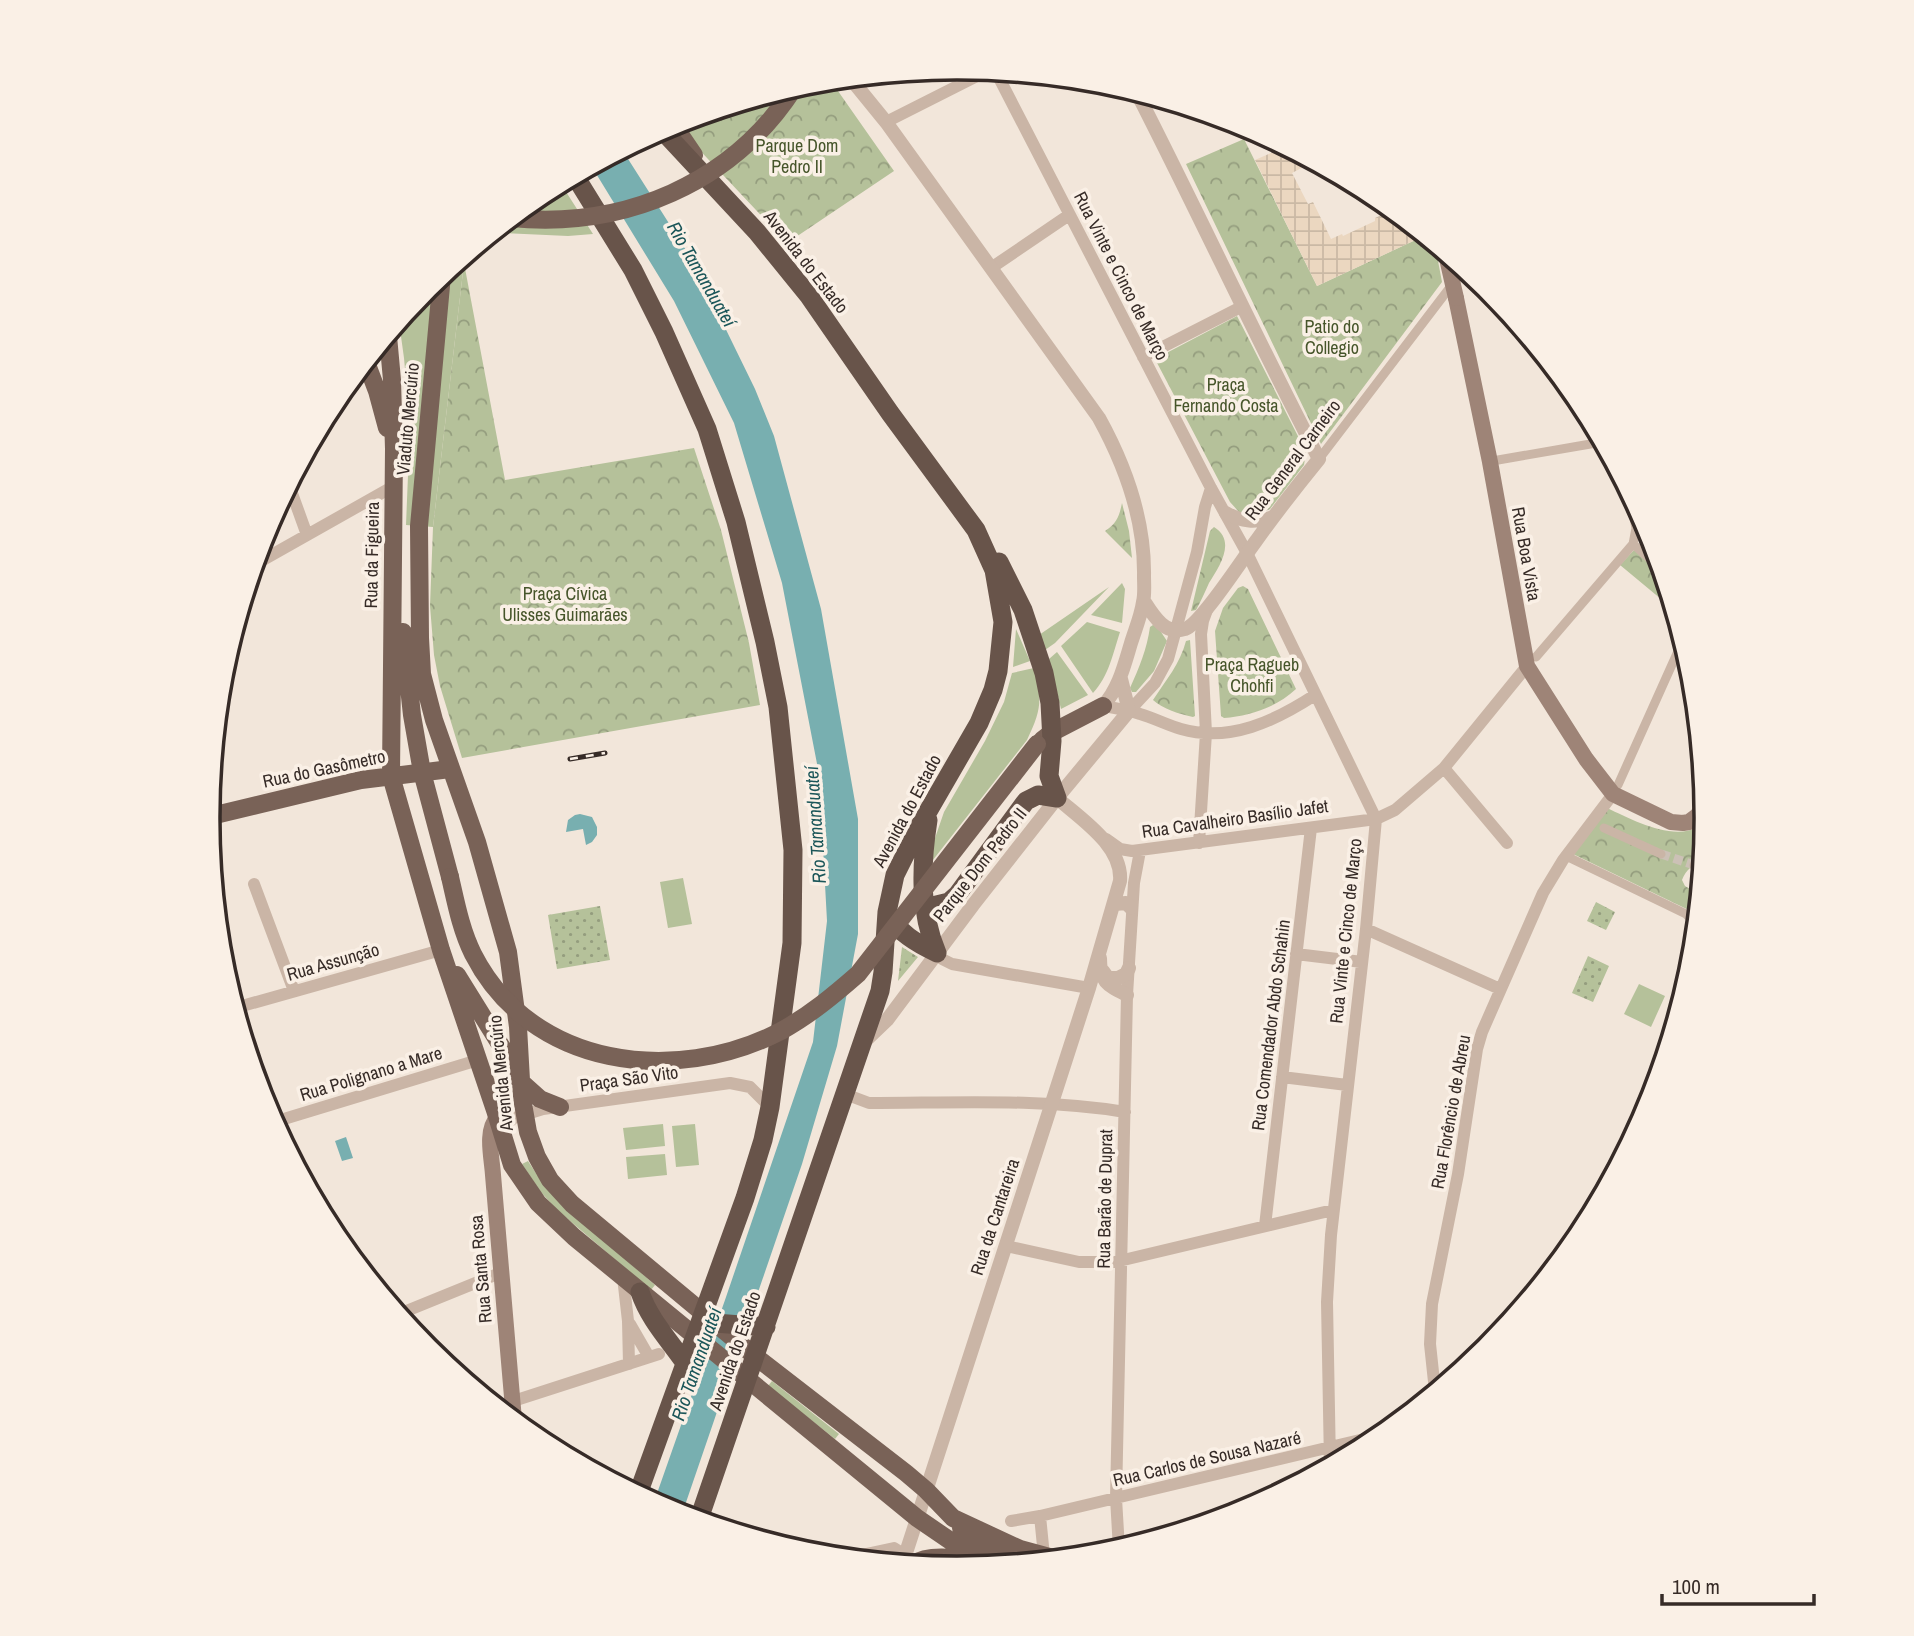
<svg xmlns="http://www.w3.org/2000/svg" width="1914" height="1636" viewBox="0 0 1914 1636" font-family="'Archivo Narrow',sans-serif">
	<style>
		.grass { fill: #b5c19a }
		.forest { fill: url(#forest-crowns) }
		.garden { fill: url(#garden-dots) }
		.plaza { fill: url(#plaza-grid) }
		.water { fill: #78afb0 }
		.lines { fill: none; stroke-linecap: round; stroke-linejoin: round }
		.pedestrian-tunnel { stroke: #ccc1b6; stroke-width: 9; stroke-dasharray: 9 4.5; stroke-linecap: butt }
		.pedestrian { stroke: #cab5a6; stroke-width: 9 }
		.minor { stroke: #cab5a6; stroke-width: 12 }
		.tertiary { stroke: #cab5a6; stroke-width: 14 }
		.secondary { stroke: #9e8477; stroke-width: 16 }
		.primary { stroke: #796257; stroke-width: 18 }
		.trunk { stroke: #68544a; stroke-width: 19 }
		.rail-casing { stroke: #362b27; stroke-width: 5 }
		.rail { stroke: #faf0e6; stroke-width: 2.5; stroke-dasharray: 8; stroke-linecap: butt }
		.secondary-bridge { stroke: #9e8477; stroke-width: 16 }
		.primary-bridge { stroke: #796257; stroke-width: 18 }
		.labels { text-anchor: middle; stroke-width: 7; stroke-linejoin: round; paint-order: stroke }
		.park-label { font-size: 18px; fill: #46552a; stroke: #faf0e6 }
		.street-label { font-size: 18px; fill: #362b27; stroke: #faf0e6 }
		.water-label { font-size: 19px; font-style: italic; fill: #1b5659; stroke: #faf0e6 }
		.rim { fill: none; stroke: #362b27; stroke-width: 3.5 }
	</style>
	<defs>
		<pattern id="forest-crowns" width="20" height="18" patternUnits="userSpaceOnUse" patternTransform="scale(1.75)"><rect width="20" height="18" fill="#b5c19a"/><path d="M2 6a3 3 0 1 1 6 0M12 15a3 3 0 1 1 6 0" fill="none" stroke="#949d7e"/></pattern>
		<pattern id="garden-dots" width="8" height="8" patternUnits="userSpaceOnUse" patternTransform="scale(1.75)"><rect width="8" height="8" fill="#b5c19a"/><path d="M2 2h.1M6 6h.1" fill="none" stroke="#949d7e" stroke-width="1.8" stroke-linecap="round"/></pattern>
		<pattern id="plaza-grid" width="8" height="8" patternUnits="userSpaceOnUse" patternTransform="scale(1.75)"><rect width="8" height="8" fill="#ebd7c0"/><path d="M0 4h8M4 0v8" fill="none" stroke="#cab9a5"/></pattern>
	</defs>
	<rect width="100%" height="100%" fill="#f2e6da"/>
	<path class="grass" d="M561,184l32,50 -25,2 -68,-3 -36,30 -31,264 -27,-2 4,-99 -6,-68 -5,-36 28,-34 114,-94z
		M1122,583l3,6 -3,34 -31,-8z
		M1109,587l-54,56 -10,7 -6,-15z
		M1087,622l33,10c-7,21 -11,44 -27,61l-32,-47z
		M1153,625l4,1 10,15 -13,30 -18,21h-4l-2,-4c9,-20 17,-39 20,-61z
		M1016,629l14,32 -17,6z
		M1057,652l31,43 -27,14 -12,-50z
		M1034,668c8,32 8,41 -7,72l-98,125 5,-24 10,-29 41,-71 19,-39 8,-29z
		M683,878l9,46 -24,4 -8,-46z
		M1639,984l26,12 -14,31 -27,-13z
		M663,1124l2,22 -39,4 -3,-22z
		M695,1124l4,41 -23,2 -4,-41z
		M665,1154l2,21 -39,4 -2,-22z
		M528,1161l17,26 17,17 93,81 -4,5 -95,-81 -16,-18 -18,-27z
		M772,1381l67,53 -4,5 -67,-53z"/>
	<path class="forest" d="M831,81l63,90 -107,72 -112,-119 136,-41z
		M1244,139l73,147 107,-50 11,9 7,37 -121,162 -135,-280z
		M464,263l41,217 189,-32 27,82 28,113 11,62 -298,53 -22,-72 -6,-31 -4,-49 3,-79z
		M1237,316l69,136 -2,13 -34,44 -14,6 -17,-3 -9,-10 -75,-143z
		M1122,503l7,28 3,27 -27,-27c12,-8 14,-14 17,-28z
		M1214,527c23,14 5,40 -5,56 -4,9 -8,18 -13,27l-5,1 19,-80z
		M1648,535l6,10 19,64 -53,-44z
		M1243,586l5,3 48,100c-19,18 -46,27 -72,29l-3,-2 -6,-85 8,-23 15,-20z
		M1190,640l5,76 -2,1c-14,-3 -30,-8 -40,-17 13,-20 27,-36 33,-59z
		M1607,808c26,12 64,33 92,19l7,3 -3,30c-10,5 -17,9 -21,20l3,6 5,3 2,-4 8,4 -3,25 -124,-60z"/>
	<path class="garden" d="M1596,902l19,10 -9,18 -19,-9z
		M600,906l10,54 -53,9 -9,-54z
		M902,947l16,10 -20,24z
		M1588,956l21,10 -16,36 -21,-9z"/>
	<path class="plaza" d="M1284,147l29,15 -21,11 16,31 5,-2 18,37 11,-5 1,2 32,-15v-3l15,-7 -1,-4 35,29 -107,50 -62,-126z"/>
	<path class="water" d="M623,151l68,107 64,131 19,47 47,173 37,210v115l-21,112 -35,118 -120,350 -12,-3 -16,-9 71,-202 88,-258 14,-121 -8,-147 -37,-191 -48,-160 -60,-122 -82,-134z
		M580,814l12,3 5,10v8l-5,7 -6,3 -3,-16 -17,3 2,-12 7,-5z
		M346,1137l7,21 -11,3 -7,-20z"/>
	<g class="lines">
		<path class="pedestrian-tunnel" d="M1661,854l33,11"/>
		<path class="pedestrian" d="M1408,223l2,3h1
			M1319,459l145,-190
			M1498,460l104,-18
			M1633,544l28,25
			M1536,657l97,-113 3,-16 -7,-35
			M1618,785l65,-145
			M1604,828l57,26
			M1566,856l120,58 10,10
			M1694,865l8,3"/>
		<path class="minor" d="M996,72l215,416 36,65 129,266 -10,110 -35,306 -4,67 3,162
			M886,122l101,-51
			M991,268l78,-53
			M1143,357l98,-50
			M289,485l18,50
			M254,565l140,-79
			M1103,706c12,2 25,4 37,8 14,4 27,11 41,15 49,14 94,-8 134,-34
			M1129,711l26,-28 13,-24 29,-107 8,-45 6,-19
			M1444,768l63,75
			M1106,839l14,10 12,2 244,-32 19,-9 49,-42 83,-102
			M1199,843l7,-110 -5,-99 2,-13 4,-11
			M254,884l40,107
			M1366,929l134,60
			M937,953l5,6 10,5 137,24
			M1296,954l66,8
			M235,1008l206,-58
			M1282,1077l65,8
			M845,1094l24,9c85,0 171,-5 256,9
			M274,1122l204,-62
			M497,1131l17,-13 29,-9 187,-26 20,4 20,20
			M1265,1226l46,-398
			M1006,1246l73,16h36l218,-52
			M623,1277l5,44 1,43
			M399,1314l101,-41
			M630,1324l19,33
			M1435,1391l-5,-47 2,-40 26,-130 19,-125 5,-17 61,-139 20,-33 50,-66
			M498,1406l161,-52
			M1040,1516l4,40
			M1011,1521l29,-5 341,-81
			M1119,1549l-3,-51 11,-503 7,-112 6,-32
			M852,1557l42,-9 11,7"/>
		<path class="tertiary" d="M851,79l35,43 213,296c27,49 46,101 45,158 0,8 1,18 -1,26 -2,14 -8,28 -12,41 -7,23 -12,45 -28,63
			M1137,93c62,121 119,245 182,366 -22,27 -43,54 -63,82 -13,17 -55,83 -71,88 -20,7 -32,-14 -41,-28
			M1226,513c16,9 30,10 47,4
			M1115,904l11,-1 5,5
			M1100,958c0,24 7,27 27,37
			M1103,971l5,7h10l8,-4 3,-6
			M864,1042l23,-22 86,-115 84,-107 72,-87 -8,-32
			M903,1562l135,-416 51,-158 31,-107c3,-35 -39,-62 -63,-83"/>
		<path class="secondary" d="M1456,298l34,164 37,204 59,93 27,35 58,28 12,1 6,-1 8,-6 8,-11
			M497,1118c-12,13 -5,40 -4,57l21,245"/>
		<path class="primary" d="M673,124l21,31
			M442,275l-23,251 1,112 2,36 12,46 43,122 31,110 10,75 4,71 6,34 9,25 13,23 22,24 184,153 150,116 20,17 27,28 67,31 33,9
			M388,336l4,44 2,69 -3,327 50,174 54,160 17,55 26,38 36,34 343,281 63,43 12,3
			M366,362l11,29 10,37
			M403,632l9,83 10,57 28,105
			M1042,740l9,-7 52,-27
			M207,817l154,-37 89,-11
			M457,975l59,95v7
			M521,1082l19,17 20,8
			M961,1528l13,14 34,21
			M914,1564c15,-11 48,-5 66,-3"/>
		<path class="trunk" d="M662,130l95,102 52,64 81,117 86,117 18,40 9,52 -5,49 -5,19 -14,33 -60,104 -24,48 -8,37 -4,60 -3,19 -181,528
			M575,176l58,94 31,62 43,97 29,93 29,120 13,65 15,143 -1,93 -22,164 -7,33 -18,58 -107,296
			M999,562l24,48 21,63 6,30 2,38 -3,35 8,22
			M928,820c-7,45 -9,91 9,133
			M924,908l25,-6 8,-7 69,-94 12,-6 19,3
			M887,913c12,20 29,30 50,40
			M640,1292c9,27 29,48 45,71
			M715,1323l51,4"/>
		<defs>
			<path id="rail" d="M570,759l35,-6"/>
		</defs>
		<use href="#rail" class="rail-casing"/>
		<use href="#rail" class="rail"/>
		<path class="secondary-bridge" d="M1446,254l10,44"/>
		<path class="primary-bridge" d="M511,218c113,11 221,-34 283,-130
			M450,877c6,26 11,53 23,77 58,114 202,132 308,77 29,-16 53,-36 77,-57l179,-230"/>
	</g>
	<g class="labels">
		<g class="park-label">
			<text x="797" y="152">Parque Dom<tspan x="797" dy="21">Pedro II</tspan></text>
			<text x="1332" y="333">Patio do<tspan x="1332" dy="21">Collegio</tspan></text>
			<text x="1226" y="391">Praça<tspan x="1226" dy="21">Fernando Costa</tspan></text>
			<text x="565" y="600">Praça Cívica<tspan x="565" dy="21">Ulisses Guimarães</tspan></text>
			<text x="1252" y="671">Praça Ragueb<tspan x="1252" dy="21">Chohfi</tspan></text>
		</g>
		<g class="street-label">
			<text transform="translate(806 262) rotate(52)" y="6">Avenida do Estado</text>
			<text transform="translate(1121 276) rotate(63)" y="6">Rua Vinte e Cinco de Março</text>
			<text transform="translate(408 419) rotate(-85)" y="6">Viaduto Mercúrio</text>
			<text transform="translate(1293 460) rotate(-53)" y="6">Rua General Carneiro</text>
			<text transform="translate(1526 554) rotate(80)" y="6">Rua Boa Vista</text>
			<text transform="translate(372 555) rotate(-89)" y="6">Rua da Figueira</text>
			<text transform="translate(324 769) rotate(-12)" y="6">Rua do Gasômetro</text>
			<text transform="translate(907 811) rotate(-62)" y="6">Avenida do Estado</text>
			<text transform="translate(1235 819) rotate(-8)" y="6">Rua Cavalheiro Basílio Jafet</text>
			<text transform="translate(980 865) rotate(-52)" y="6">Parque Dom Pedro II</text>
			<text transform="translate(1346 931) rotate(-84)" y="6">Rua Vinte e Cinco de Março</text>
			<text transform="translate(333 962) rotate(-16)" y="6">Rua Assunção</text>
			<text transform="translate(1271 1025) rotate(-83)" y="6">Rua Comendador Abdo Schahin</text>
			<text transform="translate(501 1073) rotate(-96)" y="6">Avenida Mercúrio</text>
			<text transform="translate(371 1074) rotate(-17)" y="6">Rua Polignano a Mare</text>
			<text transform="translate(629 1079) rotate(-8)" y="6">Praça São Vito</text>
			<text transform="translate(1451 1112) rotate(-80)" y="6">Rua Florêncio de Abreu</text>
			<text transform="translate(1105 1199) rotate(-89)" y="6">Rua Barão de Duprat</text>
			<text transform="translate(995 1217) rotate(-72)" y="6">Rua da Cantareira</text>
			<text transform="translate(481 1269) rotate(-95)" y="6">Rua Santa Rosa</text>
			<text transform="translate(735 1351) rotate(-71)" y="6">Avenida do Estado</text>
			<text transform="translate(1207 1459) rotate(-13)" y="6">Rua Carlos de Sousa Nazaré</text>
		</g>
		<g class="water-label">
			<text transform="translate(702 274) rotate(60)" y="7">Rio Tamanduateí</text>
			<text transform="translate(815 825) rotate(-94)" y="7">Rio Tamanduateí</text>
			<text transform="translate(696 1364) rotate(-71)" y="7">Rio Tamanduateí</text>
		</g>
	</g>
	<path d="M0 0H1914V1636H0ZM957 80H957A737 737 0 0 1 1694 817V819A737 737 0 0 1 957 1556H957A737 737 0 0 1 220 819V817A737 737 0 0 1 957 80Z" fill="#faf0e6" fill-rule="evenodd"/>
	<path class="rim" d="M957 80H957A737 737 0 0 1 1694 817V819A737 737 0 0 1 957 1556H957A737 737 0 0 1 220 819V817A737 737 0 0 1 957 80Z"/>
	<path d="M1662 1594v10h152v-10" fill="none" stroke="#362b27" stroke-width="3.5"/>
	<text x="1672" y="1594" font-size="21" fill="#362b27" stroke="#faf0e6" stroke-width="5" paint-order="stroke">100 m</text>
</svg>
